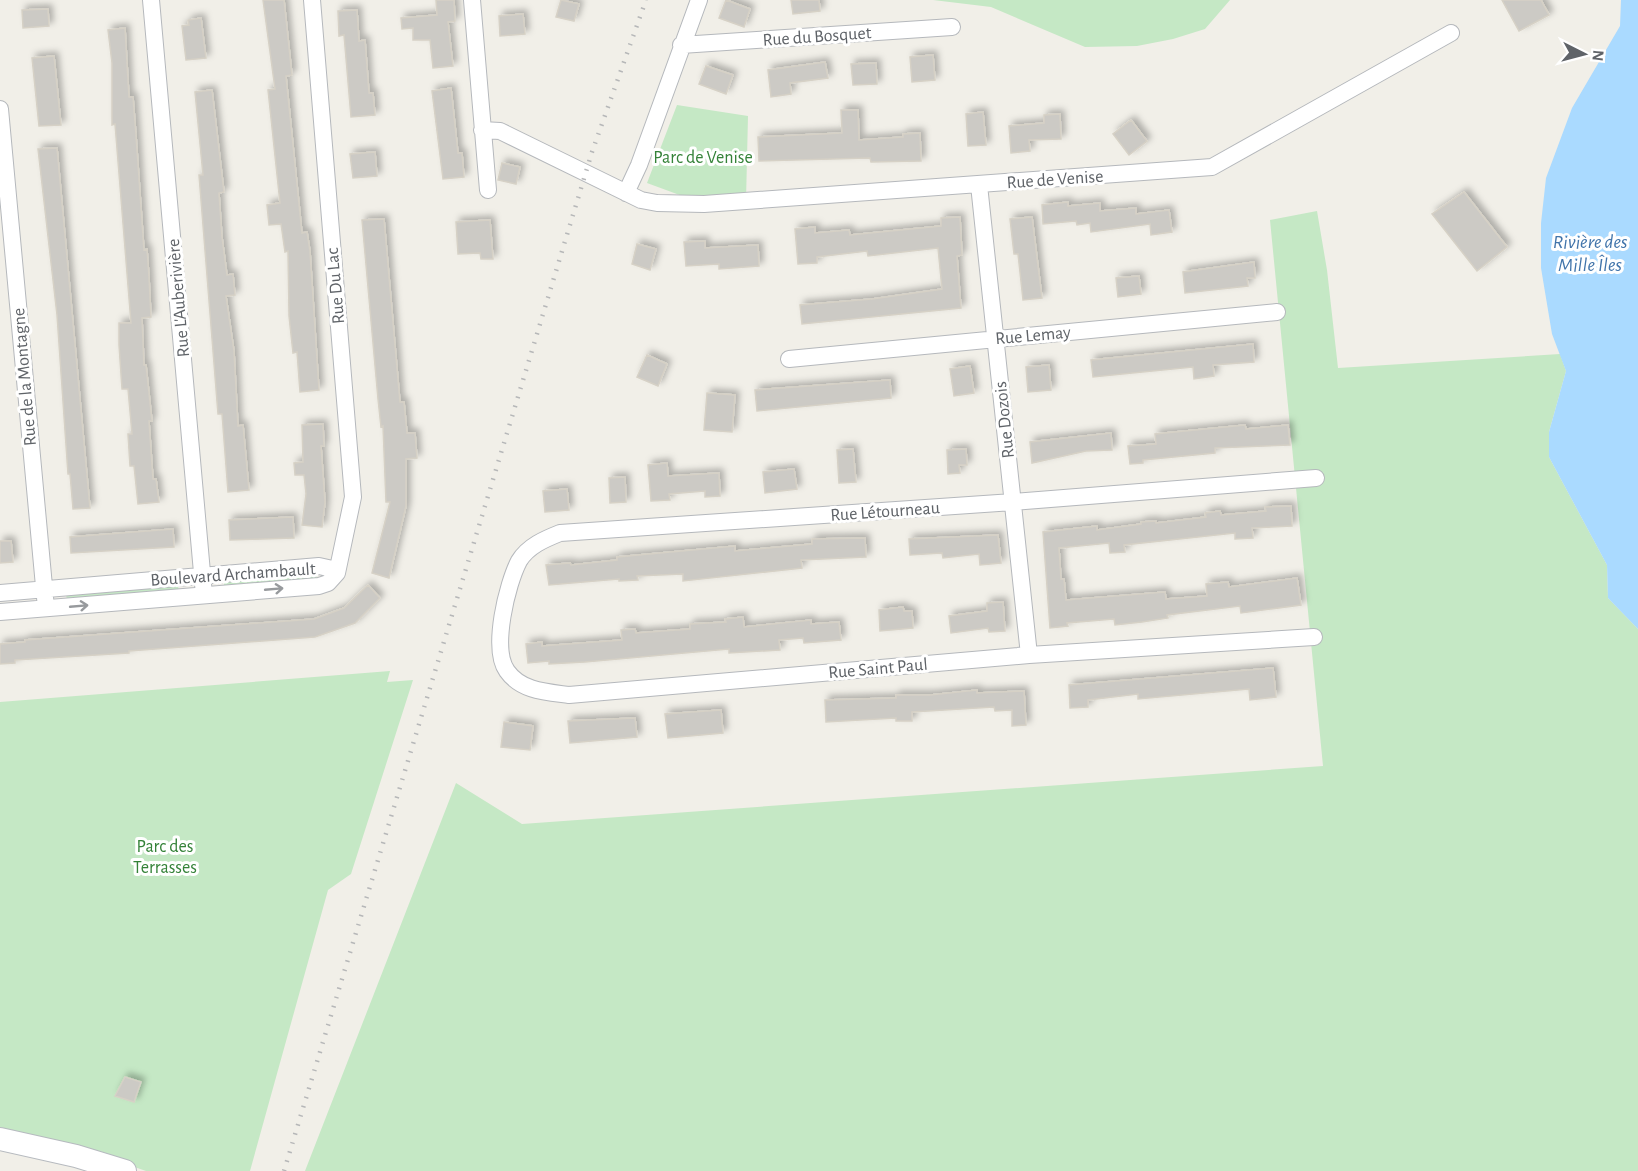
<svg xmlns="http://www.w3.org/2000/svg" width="1638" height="1171" viewBox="0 0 1638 1171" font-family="'Alegreya Sans',sans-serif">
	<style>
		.green { fill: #c5e8c5 }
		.water { fill: #aadaff }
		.building { fill: #cccac5; stroke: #d6d1c6; stroke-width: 1.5; filter: url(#shadow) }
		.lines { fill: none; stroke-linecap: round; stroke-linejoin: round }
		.street-casing { stroke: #b5b8bc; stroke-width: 18 }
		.secondary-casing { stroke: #b6babf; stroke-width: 24 }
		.street { stroke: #fff; stroke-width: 16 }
		.secondary { stroke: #fff; stroke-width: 22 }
		.rail { stroke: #b6b7b8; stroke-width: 4.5; stroke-dasharray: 1.5 8; stroke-linecap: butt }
		.oneway { stroke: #979a9d }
		.labels { text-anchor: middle; stroke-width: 6; stroke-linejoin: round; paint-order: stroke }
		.street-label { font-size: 18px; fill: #5f6368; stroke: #fff }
		.park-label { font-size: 18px; fill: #348238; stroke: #fff }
		.water-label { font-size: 20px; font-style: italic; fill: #4174aa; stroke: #fff }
	</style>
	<defs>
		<filter id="shadow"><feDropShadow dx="4" dy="-4" stdDeviation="3" flood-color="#0004"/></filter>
	</defs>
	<rect width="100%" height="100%" fill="#f1efe8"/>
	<path class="green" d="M933,0h297l-25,29 -32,10 -36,7 -52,1 -94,-40z
		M677,105l71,11 -2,85 -42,3 -57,-21z
		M1317,211l10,59 11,98 222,-14 6,17 -17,61v25l58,108 1,33 30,31v542h-1333l151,-388 66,41 801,-58 -53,-546z
		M316,574l1,5 -93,8v-5z
		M178,586l1,5 -112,9 -1,-6z
		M390,671l-3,11 26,-2 -62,194 -23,16 -78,281h-104l-78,-27 -68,-17v-425z"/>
	<path class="water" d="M1621,0h17v629l-30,-31 -1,-33 -58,-108v-25l17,-61 -14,-37 -11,-66v-45l5,-45 26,-70 48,-82z"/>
	<path class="building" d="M263,0h21l8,75 -6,1 16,157 5,-1 3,19 9,139 -19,2 -3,-40 -4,1 -4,-37 -1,-65 -3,1 -4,-28 -12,1 -2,-20 13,-2 -12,-113 7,-1z
		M436,0h18l1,21 -7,1 5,44 -20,2 -3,-28h-17v-12l-11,1 -1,-11 36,-3z
		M561,0l18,4 -5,17 -18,-4z
		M726,0l24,9 -6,18 -25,-9z
		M791,0h28l1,11 -27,3z
		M1502,0h39l8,15 -30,16z
		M48,9l1,17 -26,2 -1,-18z
		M357,10l2,31 6,-1 4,53h4l2,22 -24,2 -7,-82 -5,1 -1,-25z
		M523,14l2,20 -25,2 -1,-20z
		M201,18l5,40 -20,2 -4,-34 7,-1 -1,-5z
		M125,28l4,69h4l3,38 8,115 3,-1 2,28 2,40 -9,1 2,47h2l6,56h-3l4,58h3l3,23 -21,2 -4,-38h-4l-2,-32h4l-4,-45h-6l-3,-44v-22h12l-16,-199 -3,1v-62l-4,-33z
		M933,55l2,25 -23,2 -2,-25z
		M54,56l7,69 -22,1 -7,-68z
		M825,62l3,16 -38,5 1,11 -20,3 -3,-27z
		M876,63l1,21 -24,1 -2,-21z
		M706,66l27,9 -7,19 -27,-10z
		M451,88l7,65h4l2,24 -21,2 -11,-88z
		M212,90l12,102 -5,1 3,44 5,38 6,-1 2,21 -9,1 8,55 4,75 5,-1 6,65 -21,2 -6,-78h-4l-19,-239h4l-8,-83z
		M841,110h17l1,30 44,-3v-3l17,-1 1,28 -50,1 -1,-4 -111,3 -1,-24 84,-4z
		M983,112l3,33 -18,1 -2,-32z
		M1060,114l1,25 -32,1 1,11 -19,2 -2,-27 35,-3v-8z
		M1131,120l16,21 -18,14 -16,-21z
		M57,148l33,360 -17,1 -3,-35h-2l-11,-159 -19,-166z
		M375,152l2,24 -24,2 -3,-24z
		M502,163l18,4 -4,17 -18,-4z
		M1464,192l43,55 -30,24 -45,-57z
		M1068,202v4l32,-3v8l36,-3v6l33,-4 3,22 -21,3 -1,-11 -59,8 -1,-9 -13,2 -1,-4 -33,3 -1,-19z
		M960,217l2,38 -5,1 4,52 -159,16 -2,-19 72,-6 70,-10 -4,-41 -70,8 -1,-5 -50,6v6l-19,1 -3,-35 20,-2v6l34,-3 1,5 91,-9v-8z
		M1032,217l10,81 -19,2 -5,-46h-4l-4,-35z
		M384,219l16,183h4l3,31h8l2,25 -11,1v47l-17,72 -17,-5 18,-71h-4l-3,-76 -2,1 -3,-28 -16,-179z
		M490,220l3,39h-12l-1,-6 -22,1 -2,-32z
		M705,241v7l53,-3 1,21 -40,3v-5l-33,2 -2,-24z
		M637,244l19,5 -6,21 -18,-6z
		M1254,262l1,16h-8l1,8 -63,7 -2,-21z
		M1139,276l2,18 -23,3 -2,-19z
		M1253,344l1,18 -41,3 1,11 -20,3 -1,-12 -100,10 -2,-17z
		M647,355l20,9 -9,22 -21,-9z
		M1049,365l2,25 -23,2 -2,-25z
		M970,366l4,27 -20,3 -4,-27z
		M890,380l1,18 -134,13 -2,-21z
		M707,393l28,2 -3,37 -28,-2z
		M323,424l1,22h-3l4,56 -3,25 -20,-2 4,-31 -2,-19h-9l-1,-12 9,-1 -1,-37z
		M1245,425l1,4 42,-4 2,20 -75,3v5l-72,7v3l-13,1 -2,-18 28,-2 -1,-10z
		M1111,433l1,17 -26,1 -54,12 -2,-21z
		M853,449l3,33 -17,1 -2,-33z
		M966,449l1,16h-8l1,8 -12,1 -1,-24z
		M667,463l1,13 51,-3 1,23 -15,1v-6l-36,3 1,6 -19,1 -3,-36z
		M794,469l3,20 -32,4 -2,-21z
		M625,477l1,25 -16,1 -1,-25z
		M567,489l2,21 -24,2 -2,-21z
		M1291,506l1,20 -40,2 1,10 -18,1v-6l-111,12 1,7 -15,1 -1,-10 -50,5 2,31h3l2,21 99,-8 1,7 41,-3 -1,-12 22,-2 1,5 68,-9 4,27 -60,8 -1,-7 -73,9 1,3 -26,4 -27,3 -1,-6 -47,4 1,3 -18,2 -7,-96 54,-6v4l44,-6v-2l15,-1v2l50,-6 -1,-4 15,-2 1,4 45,-4 -1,-4z
		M293,517l1,21 -64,2 -1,-20z
		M173,529l1,18 -103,6 -1,-16z
		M998,535l3,28 -21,2 -1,-11 -36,4 -1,-5 -32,2 -1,-16z
		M865,538l1,19 -65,3 1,8 -119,13v-7l-46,2 1,4 -19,1v-2l-70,6 -3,-20 24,-2 1,2 46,-5v-3l118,-11v5l77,-7v-5z
		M0,541h11l2,21 -13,1z
		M368,585l12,13 -25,25 -40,14 -186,14v2l-114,7v3l-15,1v-20l25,-2v-2l289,-21 30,-11z
		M1003,602l2,29 -16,1 -1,-4 -37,5 -2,-17 38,-5v-8z
		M903,607l1,4h8l1,17 -33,3 -1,-21z
		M743,617l1,10 67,-7v4l28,-2 2,18 -37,3 -1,-5 -24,2 1,10 -51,3v-4l-144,13 -36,2v-3l-21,2 -2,-19 16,-2v4l80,-6 -1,-10 14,-1 1,4 54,-4v-5l36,-2 -1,-3z
		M1273,668l3,29 -26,3 -1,-11 -111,10v-5l-50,6v7l-18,1 -1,-23z
		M977,690v3l47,-2 2,34 -14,1v-16l-17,1 -1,-4 -82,5v9h-16v-3l-70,4 -1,-22 71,-2v-3h34z
		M721,710l2,23 -55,5 -3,-24z
		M635,718l2,19 -67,6 -2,-22z
		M504,722l29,4 -3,24 -29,-3z
		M125,1077l16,5 -7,20 -19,-6z"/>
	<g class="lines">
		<defs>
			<path id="street" d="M151,0l53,595
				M472,0l16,190
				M681,45l271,-18
				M0,109l46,499
				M482,130l18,1 141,69 16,3 47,1 508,-37 239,-134
				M979,185l50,470
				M626,193l13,-28 60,-165
				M789,359l488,-47
				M0,593l319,-27 18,4
				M0,612l319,-26 9,-3 9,-10 16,-76 -41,-497
				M1314,637l-285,18 -460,40c-23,-3 -48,-4 -62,-24 -16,-22 0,-87 12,-110 9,-15 26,-22 41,-28l453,-31 303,-24"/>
			<path id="secondary" d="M0,1139l76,17 49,15"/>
		</defs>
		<use href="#street" class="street-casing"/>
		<use href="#secondary" class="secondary-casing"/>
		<use href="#street" class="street"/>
		<use href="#secondary" class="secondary"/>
		<path class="rail" d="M284,1171l308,-1019 54,-152"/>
	</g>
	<defs><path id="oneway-shaft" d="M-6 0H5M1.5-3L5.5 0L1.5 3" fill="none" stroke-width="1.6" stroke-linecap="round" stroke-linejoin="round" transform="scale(1.5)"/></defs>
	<g class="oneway">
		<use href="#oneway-shaft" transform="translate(274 589) rotate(-5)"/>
		<use href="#oneway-shaft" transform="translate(79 606) rotate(-5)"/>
	</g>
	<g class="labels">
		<g class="street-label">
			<text transform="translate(817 36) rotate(-4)" y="6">Rue du Bosquet</text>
			<text transform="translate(1055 179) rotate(-4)" y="6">Rue de Venise</text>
			<text transform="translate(335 286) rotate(-95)" y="6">Rue Du Lac</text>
			<text transform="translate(178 298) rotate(-95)" y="6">Rue L'Auberivière</text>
			<text transform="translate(1033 335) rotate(-5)" y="6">Rue Lemay</text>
			<text transform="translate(24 377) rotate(-95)" y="6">Rue de la Montagne</text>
			<text transform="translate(1004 420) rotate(-96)" y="6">Rue Dozois</text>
			<text transform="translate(885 511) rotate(-4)" y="6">Rue Létourneau</text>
			<text transform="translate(233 574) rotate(-4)" y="6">Boulevard Archambault</text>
			<text transform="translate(878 668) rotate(-5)" y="6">Rue Saint Paul</text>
		</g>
		<g class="park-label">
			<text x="703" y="163">Parc de Venise</text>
			<text x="165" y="852">Parc des<tspan x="165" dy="21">Terrasses</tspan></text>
		</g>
		<g class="water-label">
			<text x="1590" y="248">Rivière des<tspan x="1590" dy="23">Mille Îles</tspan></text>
		</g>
	</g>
	<g transform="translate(1584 54) rotate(96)" stroke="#ffffff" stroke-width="4.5" paint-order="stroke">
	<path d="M0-4.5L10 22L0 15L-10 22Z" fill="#5f6368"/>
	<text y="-9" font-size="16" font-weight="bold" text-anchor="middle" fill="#5f6368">N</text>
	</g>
</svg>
